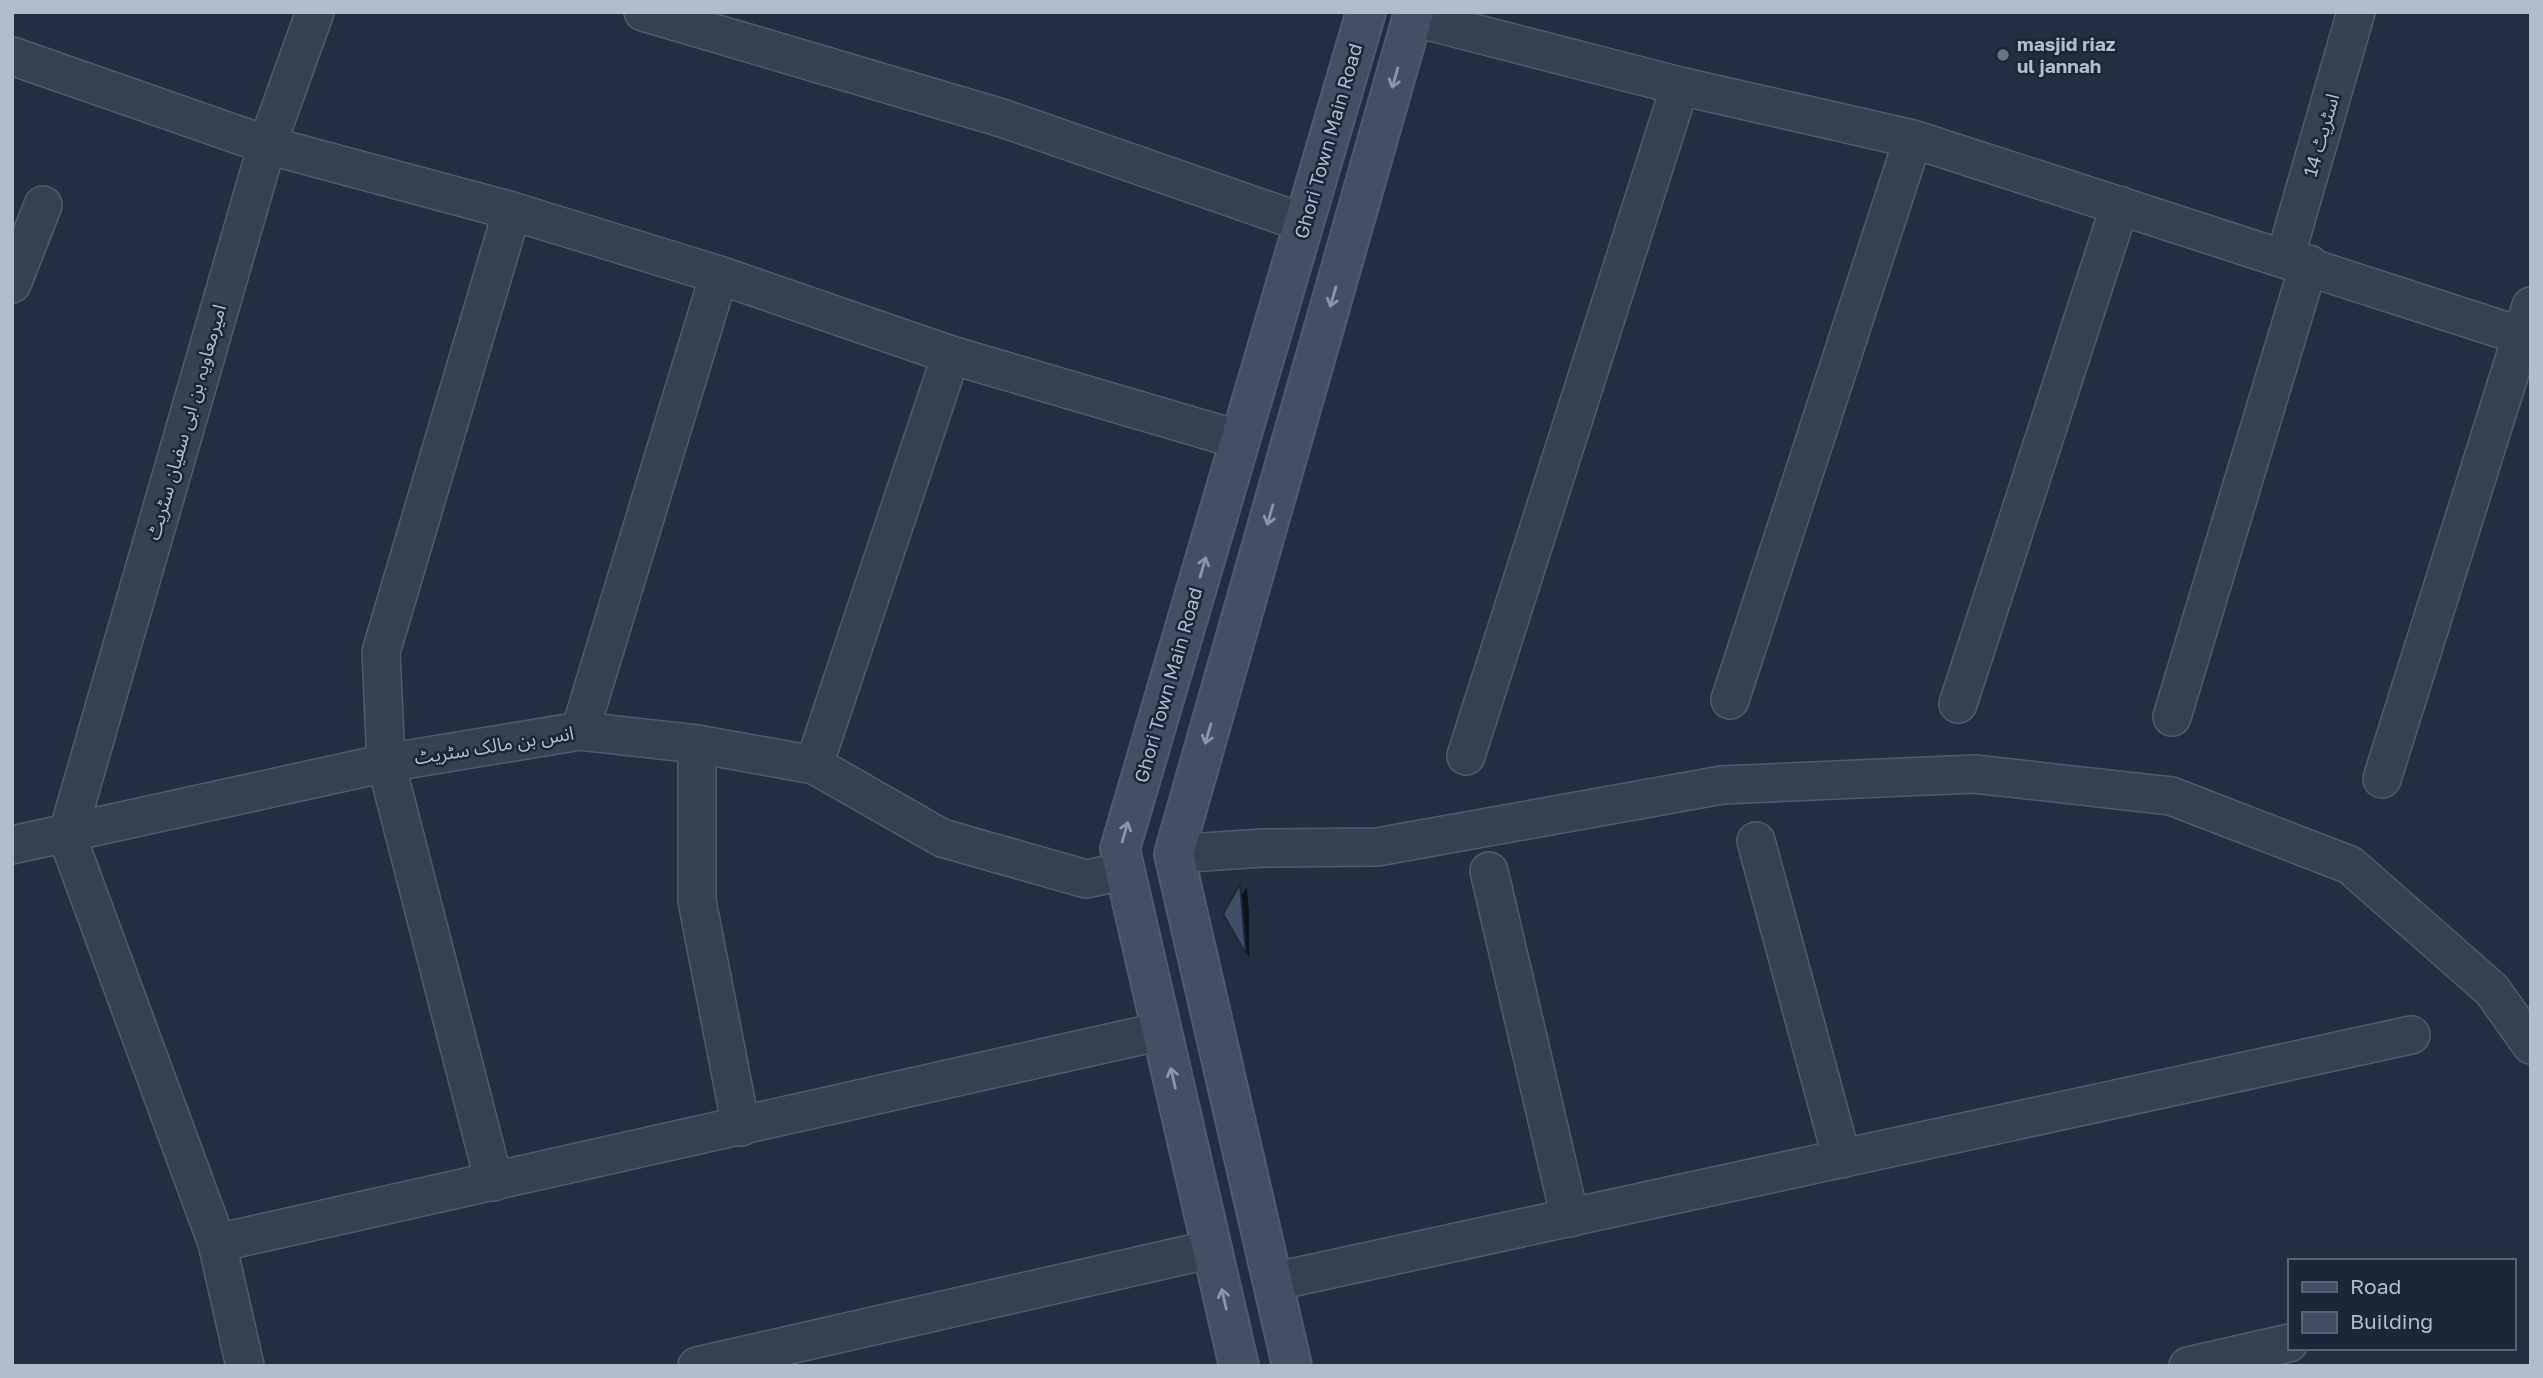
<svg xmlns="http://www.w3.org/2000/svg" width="2543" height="1378" viewBox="0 0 2543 1378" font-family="'Golos Text','Noto Sans Arabic',sans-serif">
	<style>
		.building { fill: #414e64; stroke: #1d2838; stroke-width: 2; filter: url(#shadow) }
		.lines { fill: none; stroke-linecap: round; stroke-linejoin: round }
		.street-casing { stroke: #515c6b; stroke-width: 40 }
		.secondary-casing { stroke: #515c6b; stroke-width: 42 }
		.street { stroke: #374151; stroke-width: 37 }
		.secondary { stroke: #444f64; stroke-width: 38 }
		.oneway { stroke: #8c96a7 }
		.worship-dot { fill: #6b7280; stroke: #1b2636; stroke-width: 2.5 }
		.labels { text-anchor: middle; stroke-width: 5; stroke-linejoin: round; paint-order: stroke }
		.poi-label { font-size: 19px; font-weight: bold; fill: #b3bccb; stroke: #1b2636; text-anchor: start }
		.street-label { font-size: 19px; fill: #b3bccb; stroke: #1b2636 }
	</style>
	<defs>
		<filter id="shadow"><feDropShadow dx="6" dy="6" stdDeviation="0" flood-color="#0009"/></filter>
	</defs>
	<rect width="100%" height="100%" fill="#222f41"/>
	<path class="building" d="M1240,884l6,70 -23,-40z"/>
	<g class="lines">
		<defs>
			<path id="street" d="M643,12l359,106 302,105
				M1412,17l268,69 233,53 618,200
				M12,56l255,89 245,66 207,64 232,80 289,85
				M2285,258l71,-246
				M12,284l31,-79
				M1730,700l183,-561
				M1958,704l162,-499
				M2172,717l137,-453
				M580,731l139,-456
				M697,744v157l44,226
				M1466,756l214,-670
				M814,765l137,-410
				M2382,779l149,-473
				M1756,841l86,318
				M12,845l374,-82 194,-32 117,13 117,21 128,73 144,41 39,-8
				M1174,854l89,-6 114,-1 345,-62 252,-11 197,22 179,69 142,125 39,55
				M1489,871l81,347
				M494,1182l-108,-419 -5,-111 131,-441
				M217,1243l945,-212
				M1272,1282l1139,-247
				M245,1366l-28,-123 -150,-407 200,-691 48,-133
				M697,1366l515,-117
				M2188,1366l101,-23"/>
			<path id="secondary" d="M1239,1366l-119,-517 246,-837
				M1292,1366l-118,-512 240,-842"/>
		</defs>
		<use href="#street" class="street-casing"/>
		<use href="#secondary" class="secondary-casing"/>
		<use href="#street" class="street"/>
		<use href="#secondary" class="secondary"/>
	</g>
	<defs><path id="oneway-shaft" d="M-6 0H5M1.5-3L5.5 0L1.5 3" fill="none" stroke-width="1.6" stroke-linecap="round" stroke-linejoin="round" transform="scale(1.75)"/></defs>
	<g class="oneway">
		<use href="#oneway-shaft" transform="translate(1395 78) rotate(106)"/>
		<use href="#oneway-shaft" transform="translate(1333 297) rotate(106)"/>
		<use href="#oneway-shaft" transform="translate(1270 515) rotate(106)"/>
		<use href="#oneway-shaft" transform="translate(1203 567) rotate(-74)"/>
		<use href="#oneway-shaft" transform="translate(1208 734) rotate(106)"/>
		<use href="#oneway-shaft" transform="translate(1125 832) rotate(-74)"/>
		<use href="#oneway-shaft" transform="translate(1173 1078) rotate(-103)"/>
		<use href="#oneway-shaft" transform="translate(1224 1299) rotate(-103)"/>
	</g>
	<circle class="worship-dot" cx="2003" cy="55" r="7"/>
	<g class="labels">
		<g class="poi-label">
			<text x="2017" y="51">masjid riaz<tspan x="2017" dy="22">ul jannah</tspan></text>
		</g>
		<g class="street-label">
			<text transform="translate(2321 135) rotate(-74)" y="7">اسٹریٹ 14</text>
			<text transform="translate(1328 141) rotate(-74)" y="7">Ghori Town Main Road</text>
			<text transform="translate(186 422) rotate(-74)" y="7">امیرمعاویہ بن ابی سفیان سٹریٹ</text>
			<text transform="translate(1168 685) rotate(-74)" y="7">Ghori Town Main Road</text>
			<text transform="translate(494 745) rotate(-9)" y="7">انس بن مالک سٹریٹ</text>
		</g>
	</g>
	<rect width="2543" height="1378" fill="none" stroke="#b3bccb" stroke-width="28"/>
	<rect x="2288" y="1259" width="228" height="91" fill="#1b2636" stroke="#586272" stroke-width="2"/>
	<rect x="2302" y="1282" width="35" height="10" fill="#444f64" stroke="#586272" stroke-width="2"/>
	<text x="2350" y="1294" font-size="21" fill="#b3bccb">Road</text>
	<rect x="2302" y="1312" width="35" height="21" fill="#414e64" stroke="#586272" stroke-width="2"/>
	<text x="2350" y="1329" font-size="21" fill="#b3bccb">Building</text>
</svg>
